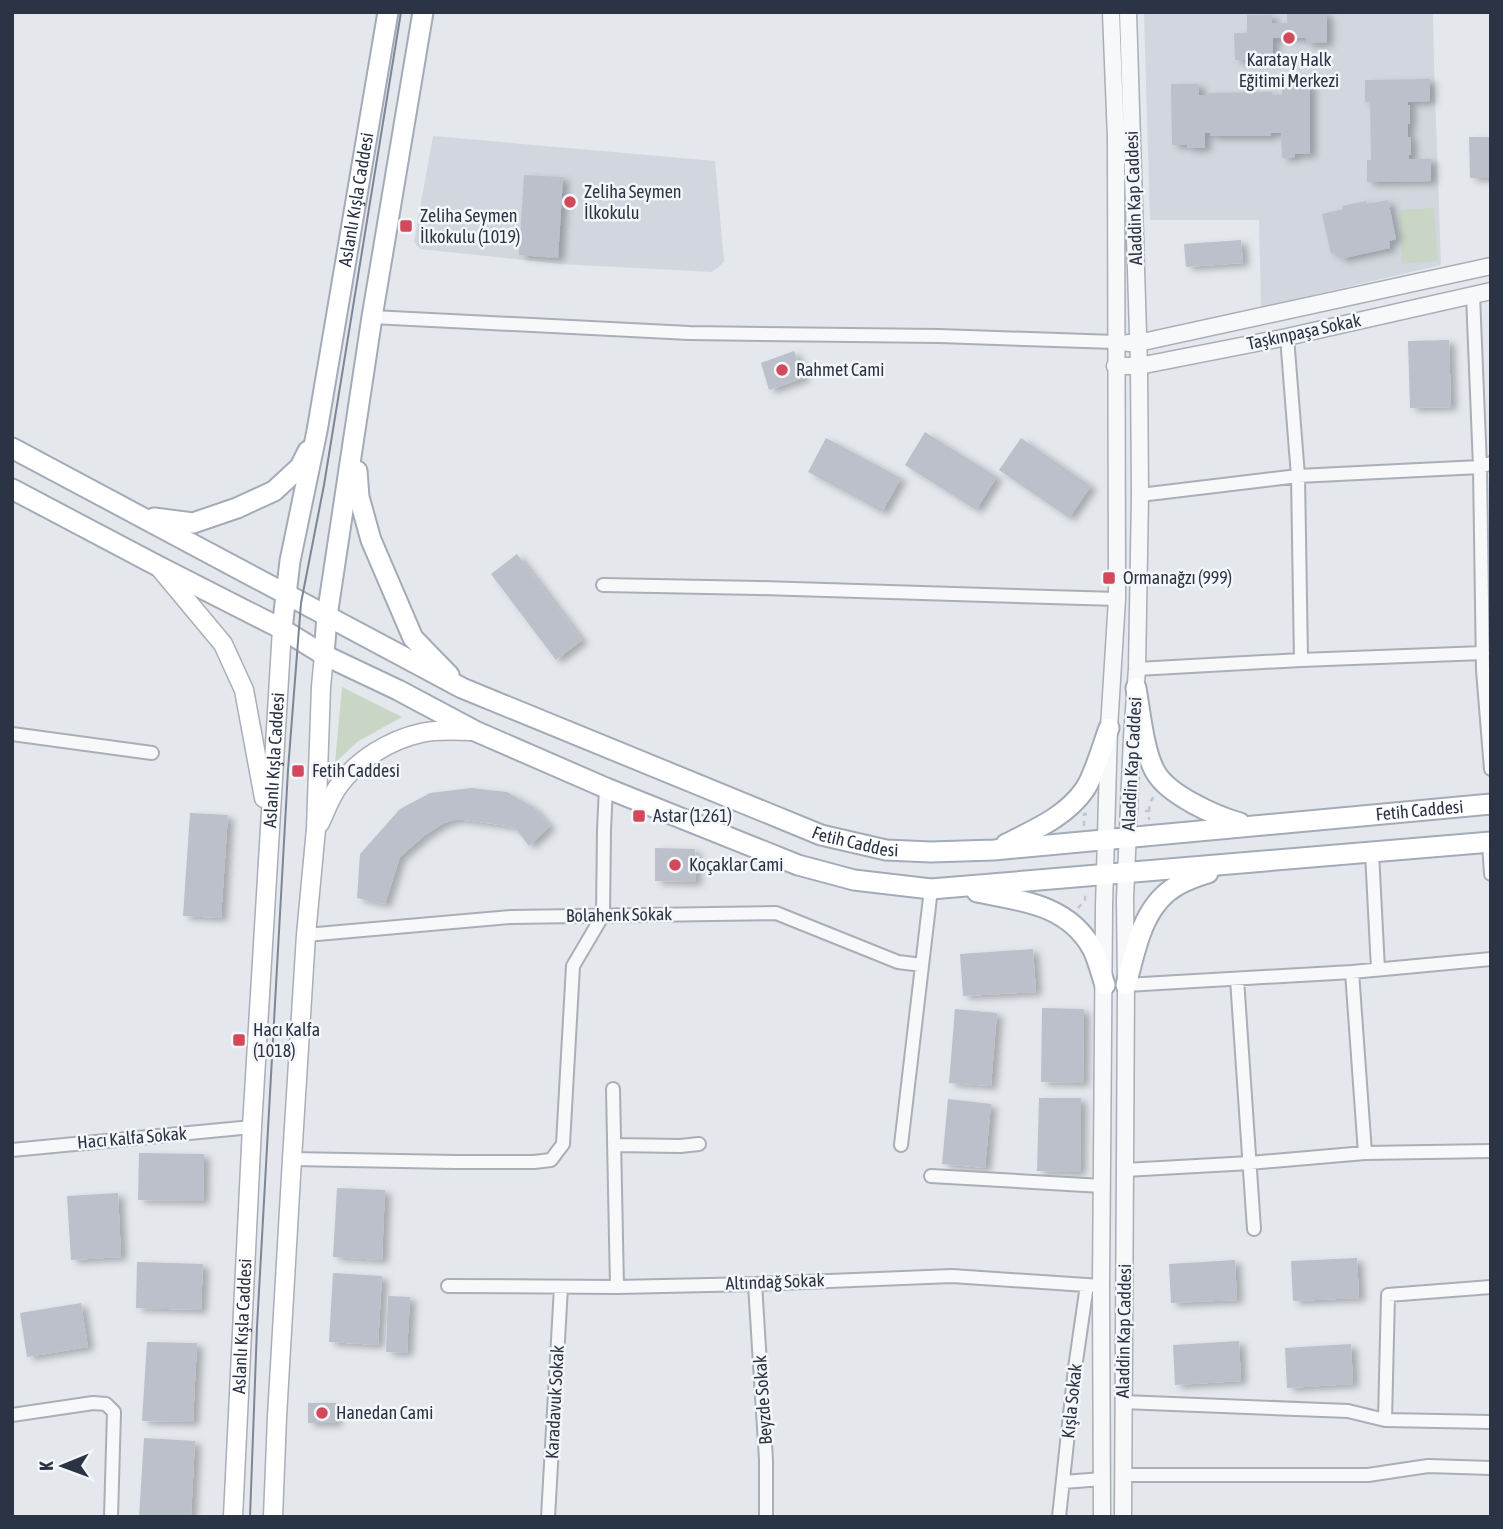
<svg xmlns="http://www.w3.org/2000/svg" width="1503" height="1529" viewBox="0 0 1503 1529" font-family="'Asap Condensed',sans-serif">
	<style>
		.built { fill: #d2d6de }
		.green { fill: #c9d6c5 }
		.building { fill: #bbc0ca; filter: url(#shadow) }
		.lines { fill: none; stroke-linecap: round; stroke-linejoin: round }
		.minor-casing { stroke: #a9aeb7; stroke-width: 16 }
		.tertiary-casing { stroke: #a9aeb7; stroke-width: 19 }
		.secondary-casing { stroke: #a9aeb7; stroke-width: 21 }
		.primary-casing { stroke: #a3abb8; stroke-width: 23 }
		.path { stroke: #c2c5cb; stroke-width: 2.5; stroke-dasharray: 5 5; stroke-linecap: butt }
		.minor { stroke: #f7f8fa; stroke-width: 12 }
		.tertiary { stroke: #f7f8fa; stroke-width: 16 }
		.secondary { stroke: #fff; stroke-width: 18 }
		.primary { stroke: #fff; stroke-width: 19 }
		.tram { stroke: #7d8696; stroke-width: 2 }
		.poi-dot { fill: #d1495b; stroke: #f4f6f9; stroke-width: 2.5 }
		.labels { text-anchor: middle; stroke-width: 5; stroke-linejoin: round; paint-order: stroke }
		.poi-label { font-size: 18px; fill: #2b3445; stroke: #f4f6f9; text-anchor: start }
		.street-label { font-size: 18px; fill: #2b3445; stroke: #f4f6f9 }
	</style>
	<defs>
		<filter id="shadow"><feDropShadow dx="6" dy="3.5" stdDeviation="3.5" flood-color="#0004"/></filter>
	</defs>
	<rect width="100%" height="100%" fill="#e4e7ec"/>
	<path class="built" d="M1144,12h289l1,53 7,200 -180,42 -2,-87h-109z
		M433,136l282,25 9,101 -12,10 -151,-8 -141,-15 -6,-7z"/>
	<path class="green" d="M1434,208l4,53 -36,3 -3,-54z
		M342,687l60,30 -45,25 -22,21z"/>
	<path class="building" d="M1287,12h38v3h2v28h-21v-5h-33v22h-38l-1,-27h13v-18h25v8h15z
		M1430,79v22l-22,1v3h2v19h-2v13h3v18h-2v4h22v22l-64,1v-22h4l-1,-58h-5v-22z
		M1282,83h28v71h-15v3l-13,1 -1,-25h-10v3h-60l-1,-3h-5v15h-18v-3h-15l-1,-61h28v11h10v-2l63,-1v3h10z
		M1469,137h22v41h-21z
		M524,175l39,2 -5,81 -39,-3z
		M1388,200l8,39 -7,2 1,7 -50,11 -2,-7 -7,2 -9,-40 21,-5 -1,-3 24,-5 1,3z
		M1241,240l2,23 -57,4 -2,-23z
		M1449,340l2,67 -41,1 -2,-67z
		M794,351l10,27 -35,12 -8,-27z
		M925,432l72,45 -21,33 -71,-45z
		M826,438l75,40 -19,34 -74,-40z
		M1021,438l70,48 -22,32 -70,-48z
		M517,554l65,86 -26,20 -65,-86z
		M471,788l36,4 26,15 17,19 -21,20 -13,-17 -8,-3 -50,-7 -14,4 -19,12 -25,22 -15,47 -28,-6 3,-44 40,-45 30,-16z
		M190,813l38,2 -7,103 -38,-2z
		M655,848l40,1 1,33 -41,-1z
		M1033,949l3,43 -73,4 -3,-42z
		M1042,1008l42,1 -1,74 -42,-1z
		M955,1009l42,4 -6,73 -42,-3z
		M1039,1098h42l-1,74 -43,-1z
		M948,1099l43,5 -6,64 -43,-4z
		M139,1153l65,1 -1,47 -65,-1z
		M337,1188l48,2 -3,70 -49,-3z
		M118,1193l3,64 -50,3 -4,-64z
		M1357,1258l2,40 -66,3 -2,-40z
		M1235,1260l2,40 -66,3 -2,-39z
		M137,1262l66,2 -2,46 -65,-2z
		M333,1273l49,3 -4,69 -49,-3z
		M388,1296l22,1 -3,56 -21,-1z
		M81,1303l7,44 -61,10 -7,-44z
		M1239,1341l2,40 -66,4 -2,-40z
		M147,1342l50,1 -4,79 -51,-1z
		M1351,1344l2,40 -66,4 -2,-40z
		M308,1403h28v20h-28z
		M144,1438l51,3 -4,76h-52z"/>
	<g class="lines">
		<defs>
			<path id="minor" d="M1473,295l7,172 3,203 8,99
				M372,317l317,16 250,3 176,6
				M1287,337l11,139 3,184 182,-7
				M1140,495l158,-19 182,-9 11,-4
				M603,585l156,3 358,11
				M1137,669l164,-9
				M12,734l140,19
				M1489,843l2,31
				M1372,853l6,116
				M306,935l205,-18 265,-4 122,49 24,3
				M1352,972l13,181
				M1237,979l17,250
				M1126,985l226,-13 139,-13
				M613,1089l4,198
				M614,1145l66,1 19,-2
				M901,1145l30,-256
				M12,1150l240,-23
				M292,1159l163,3h79l17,-2 12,-16 10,-178 30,-51 1,-85 2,-42
				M1125,1170l125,-7 115,-10 126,-2
				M931,1176l171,10
				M755,1284l11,176v57
				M448,1286l169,1 138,-3 197,-8 149,10
				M1123,1402l225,9 37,9 106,2
				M12,1415l81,-12 13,1 8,8 -3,105
				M1385,1420l3,-125 103,-8
				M1123,1475h245l60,-9 63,2
				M1063,1482l40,-3
				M548,1517l13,-230
				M1059,1517l16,-149 12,-83"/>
			<path id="tertiary" d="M1128,343h10l353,-77
				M1115,366h24l148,-29 204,-46
				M1102,1517l-1,-231 3,-379 5,-179 8,-129 -1,-461 -5,-126
				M1123,1517l3,-532 -1,-86 7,-162 5,-68 3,-174 -1,-129 -11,-354"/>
			<g id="secondary">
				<path d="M158,566l65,78 21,46 20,108"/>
				<path d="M320,823c6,-13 11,-28 20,-39 19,-25 50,-44 81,-51 17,-4 37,-2 54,-2"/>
				<path id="s1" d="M233,1517l19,-390 30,-498"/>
				<path d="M273,1517l4,-100 15,-258 14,-224 10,-106 5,-142 3,-32"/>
			</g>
			<g id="primary">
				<path id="s2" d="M12,448l450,240 359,147 65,15 45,2 63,-2 497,-46"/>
				<path d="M357,471l2,26 12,43 42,98 36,37"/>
				<path d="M12,489l146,77 124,63 42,26 74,35 77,41 131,57 192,77 56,15 77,9 560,-47"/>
				<path d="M154,518l39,5 44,-15 37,-17 26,-24 8,-16"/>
				<path id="s3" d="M282,629l8,-68 27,-130 71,-419"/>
				<path d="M324,655l3,-39 45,-299 51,-305"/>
				<path d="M1136,688c4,22 8,66 20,85 13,22 59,43 84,50"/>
				<path d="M1006,844c28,-14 61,-28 79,-55 9,-13 18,-45 24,-61"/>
				<path d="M977,892c44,9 90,12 115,56 6,11 9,26 13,37"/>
				<path d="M1126,985c10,-36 16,-80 52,-100 9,-5 20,-9 30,-12"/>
			</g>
		</defs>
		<use href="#minor" class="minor-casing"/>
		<use href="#tertiary" class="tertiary-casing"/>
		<use href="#secondary" class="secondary-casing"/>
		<use href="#primary" class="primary-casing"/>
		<path class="path" d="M1145,811h4v9
			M1149,811l1,-9 5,-7
			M1084,826v-12h8
			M1078,908l7,-8v-7"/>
		<use href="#minor" class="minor"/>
		<use href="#tertiary" class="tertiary"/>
		<use href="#secondary" class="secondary"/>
		<use href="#primary" class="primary"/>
		<path class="tram" d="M250,1517l7,-190 31,-557 13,-167 23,-118 77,-473"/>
	</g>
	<g class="poi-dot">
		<circle cx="1289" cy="38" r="7"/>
		<circle cx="570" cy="202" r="7"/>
		<rect x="399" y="219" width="14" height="14" rx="3.5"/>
		<circle cx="782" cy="370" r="7"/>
		<rect x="1102" y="571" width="14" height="14" rx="3.5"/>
		<rect x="291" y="764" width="14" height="14" rx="3.5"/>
		<rect x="632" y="809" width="14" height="14" rx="3.5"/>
		<circle cx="675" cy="865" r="7"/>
		<rect x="232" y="1033" width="14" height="14" rx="3.5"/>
		<circle cx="322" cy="1413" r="7"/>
	</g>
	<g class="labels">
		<g class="poi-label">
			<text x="1289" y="66" text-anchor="middle">Karatay Halk<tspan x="1289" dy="21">Eğitimi Merkezi</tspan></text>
			<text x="584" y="198">Zeliha Seymen<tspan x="584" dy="21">İlkokulu</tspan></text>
			<text x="420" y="222">Zeliha Seymen<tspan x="420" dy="21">İlkokulu (1019)</tspan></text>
			<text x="796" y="376">Rahmet Cami</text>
			<text x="1123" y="584">Ormanağzı (999)</text>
			<text x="312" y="777">Fetih Caddesi</text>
			<text x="653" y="822">Astar (1261)</text>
			<text x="689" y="871">Koçaklar Cami</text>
			<text x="253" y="1036">Hacı Kalfa<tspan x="253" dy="21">(1018)</tspan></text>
			<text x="336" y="1419">Hanedan Cami</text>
		</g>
		<g class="street-label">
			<text transform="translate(1134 198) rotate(-92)" y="6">Aladdin Kap Caddesi</text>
			<text dy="6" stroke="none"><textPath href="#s3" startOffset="436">Aslanlı Kışla Caddesi</textPath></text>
			<text transform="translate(1304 332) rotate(-12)" y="6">Taşkınpaşa Sokak</text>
			<text dy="6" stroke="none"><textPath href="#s1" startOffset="758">Aslanlı Kışla Caddesi</textPath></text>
			<text transform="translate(1132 764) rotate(-87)" y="6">Aladdin Kap Caddesi</text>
			<text dy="6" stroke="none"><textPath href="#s2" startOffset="1500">Fetih Caddesi</textPath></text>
			<text dy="6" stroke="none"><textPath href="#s2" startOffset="933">Fetih Caddesi</textPath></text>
			<text transform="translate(619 915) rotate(-1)" y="6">Bolahenk Sokak</text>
			<text transform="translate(132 1138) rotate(-5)" y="6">Hacı Kalfa Sokak</text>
			<text transform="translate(775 1282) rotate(-2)" y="6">Altındağ Sokak</text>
			<text dy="6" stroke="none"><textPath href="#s1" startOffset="191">Aslanlı Kışla Caddesi</textPath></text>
			<text transform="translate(1124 1331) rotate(-89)" y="6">Aladdin Kap Caddesi</text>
			<text transform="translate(763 1400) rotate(-94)" y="6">Beyzde Sokak</text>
			<text transform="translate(1072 1401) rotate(-84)" y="6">Kışla Sokak</text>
			<text transform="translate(555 1402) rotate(-87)" y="6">Karadavuk Sokak</text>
		</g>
	</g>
	<rect width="1503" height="1529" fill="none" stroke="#2b3445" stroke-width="28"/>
	<g transform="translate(63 1466) rotate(269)" stroke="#f4f6f9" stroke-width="5" paint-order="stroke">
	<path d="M0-5L12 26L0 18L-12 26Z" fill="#2b3445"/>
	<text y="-10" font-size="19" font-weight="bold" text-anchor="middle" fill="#2b3445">K</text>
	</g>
</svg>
